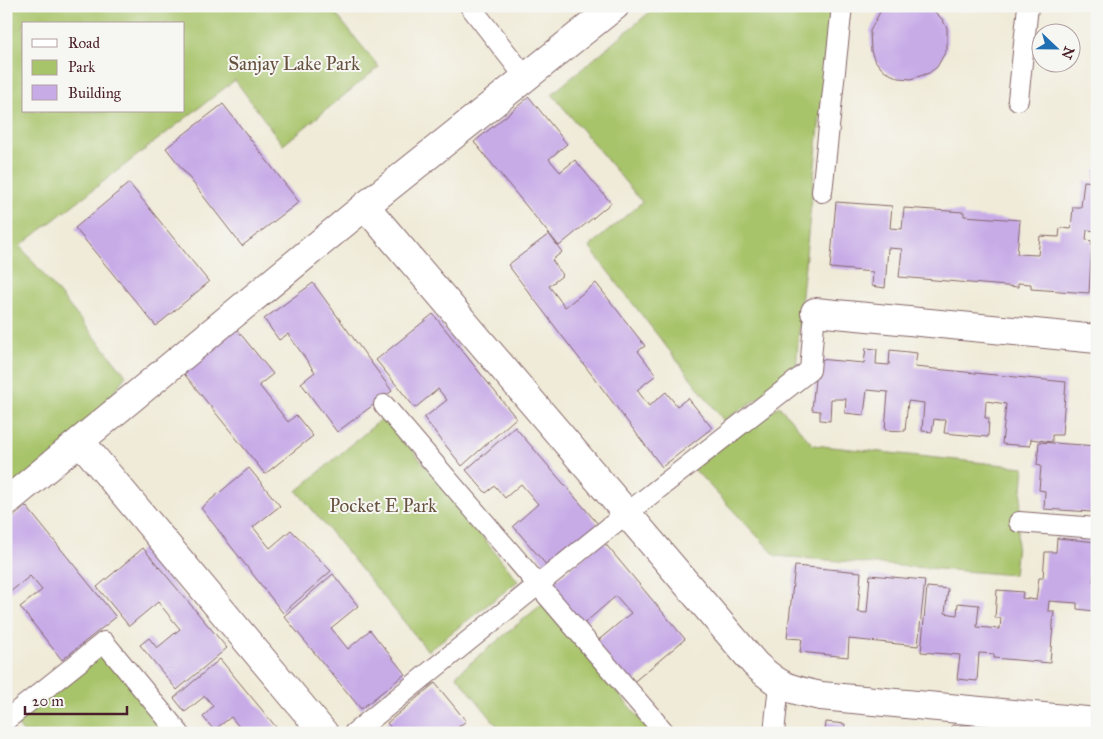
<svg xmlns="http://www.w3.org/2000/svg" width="1103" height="739" viewBox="0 0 1103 739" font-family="'IM FELL Great Primer',serif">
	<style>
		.green { fill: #a8c46a; stroke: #79724a; fill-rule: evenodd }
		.building { fill: #c7abe7 }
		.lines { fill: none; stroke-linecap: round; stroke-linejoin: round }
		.service-casing { stroke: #846668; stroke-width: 22 }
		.minor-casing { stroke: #846668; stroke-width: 30 }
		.service { stroke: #fff; stroke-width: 20 }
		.minor { stroke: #fff; stroke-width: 28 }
		.labels { text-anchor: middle; stroke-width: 4; stroke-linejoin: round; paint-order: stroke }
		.park-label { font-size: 19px; fill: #66513e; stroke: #f6f6f2 }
	</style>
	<rect width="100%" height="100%" fill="#f6f6f2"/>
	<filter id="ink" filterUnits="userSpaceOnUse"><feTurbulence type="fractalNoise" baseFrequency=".02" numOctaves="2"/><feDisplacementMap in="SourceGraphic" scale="10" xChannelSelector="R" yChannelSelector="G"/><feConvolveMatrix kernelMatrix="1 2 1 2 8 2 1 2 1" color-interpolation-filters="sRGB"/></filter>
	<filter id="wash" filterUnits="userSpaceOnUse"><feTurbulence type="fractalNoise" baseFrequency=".0096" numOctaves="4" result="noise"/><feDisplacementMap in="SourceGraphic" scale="20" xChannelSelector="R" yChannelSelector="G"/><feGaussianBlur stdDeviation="1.12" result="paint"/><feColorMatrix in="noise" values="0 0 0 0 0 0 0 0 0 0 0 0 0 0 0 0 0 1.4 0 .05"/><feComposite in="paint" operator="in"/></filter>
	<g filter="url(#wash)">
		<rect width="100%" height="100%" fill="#f0ebd8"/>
		<path class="green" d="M6,6h326l-1,2 48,59 -96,78 -48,-65 -215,166 106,129 -46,66 -74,61zM24,24h160v87h-160z
			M657,6h174l-31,308 -4,58 -72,49 -135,-174 53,-45 -90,-108z
			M779,406l34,39 211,22 -10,108 -238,-19 -83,-88z
			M385,416l133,165 -90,70 -131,-160z
			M542,604l110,129h-149l-47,-58z
			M103,651l67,82h-146l-9,-11z"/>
		<g id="blocks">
			<path class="building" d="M888,6h41l13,13 5,9v21l-10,18 -8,6 -18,6 -12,-1 -9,-4 -9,-6 -7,-9 -3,-8 -1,-20 10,-19z
				M529,97l38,47 -18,15 11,13 15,-12 36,43 -52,43 -85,-104z
				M223,104l76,98 -57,44 -76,-98z
				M1095,169h2v62l-10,-1 -1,10 6,1 -3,52 -58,-4v-5l-13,-1v4l-119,-10 3,-28 -14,-1 -3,40 -13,-2 1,-14 -43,-4 6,-66 56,4 -2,22 12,1 2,-21 60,4v4l56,4 -3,34 21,1 2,-19 19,1 1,-9 11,1 2,-22h8l3,-26 10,1z
				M129,183l80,99 -53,44 -81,-98z
				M549,234l13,18 -10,8 11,15 -14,11 16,21 31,-24 49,63 -7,5 18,24 -19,15 12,16 17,-14 11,14 11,-8 24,30 -50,39 -154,-202z
				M313,283l79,108 -55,41 -36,-49 14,-11 -27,-38 -9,6 -15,-21z
				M433,314l83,104 -54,48 -38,-48 23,-18 -9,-11 -23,19 -39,-48z
				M234,326l39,48 -14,11 29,37 8,-7 17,21 -48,38 -84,-104z
				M866,348l11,1 -1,15 13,1 1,-15 27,3 -2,14 151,15 -4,53h-10v7l-21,-3 -1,7 -28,-2 4,-40 -20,-3 -1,17h4l-1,19 -44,-4 2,-13h-6l-6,-1 -2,13 -10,-1 2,-28 -16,-2 -3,30 -20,-1 3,-38 -21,-2 -3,25 -19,-2 1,-14h-15l-1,22 -10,-1v-9l-8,-1 5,-51 47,4z
				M515,427l83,97 -50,43 -35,-41 25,-22 -17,-20 -16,14 -10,-12 -9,7 -20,-23z
				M1039,442l58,4v27l-2,16h-2l-1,23 -48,-3 1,-18 -6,-1 2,-24 -4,-1z
				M249,468l31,38 -27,21 17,21 21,-18 40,41 -48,42 -82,-105z
				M26,506l90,111 -54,43 -42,-53 22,-17 -12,-14 -20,16 -4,-5v-64z
				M1057,538l40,4 -4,40h4v27h-2l-1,2 -17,-2v-6l-28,-2 -1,10h6l-4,52 -56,-5v-4l-15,-1 -2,28 -20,-2 3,-24 -39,-3 6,-65 21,2 -3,24 12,2 1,-12 21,2 -2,22 23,2 1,-11h-6l2,-28 26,2 -1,6 14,2 3,-22h4l2,-26h11z
				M603,541l82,98 -55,46 -35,-42 36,-30 -15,-17 -36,31 -33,-39z
				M143,548l84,100 -50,42 -37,-45 9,-7 8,10 23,-19 -22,-27 -29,24 -32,-39z
				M795,566l66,6 -3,40 9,1 3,-38 55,5 -7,66 -69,-7 -1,18 -48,-5 2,-13 -15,-1z
				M333,574l25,32 -27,22 17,21 22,-19 35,44 -44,35 -77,-93z
				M220,659l61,74h-37l-13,-16 -17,13 -11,-13 10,-11 -8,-10 -20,16 -11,-14z
				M435,683l31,38 -15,12h-56l-8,-10z
				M826,722l19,2 -1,9h-19z
				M952,725l20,1 -1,7h-20z
				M985,728l19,1 -1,4h-19z"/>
		</g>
	</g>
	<g filter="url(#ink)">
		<use href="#blocks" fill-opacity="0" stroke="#846668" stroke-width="1"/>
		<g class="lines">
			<defs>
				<path id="service" d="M470,6l56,72
					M1018,100l10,-94
					M822,192l20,-186
					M384,405l281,328
					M1019,522l78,6
					M6,720l98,-78 75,91
					M354,733l273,-220 183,-143 5,-58
					M774,733l5,-49"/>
				<path id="minor" d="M365,206l390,458c25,23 33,25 66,32l276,26
					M815,312l282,27
					M80,441l244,292
					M6,502l359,-296 250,-200"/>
			</defs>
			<use href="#service" class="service-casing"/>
			<use href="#minor" class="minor-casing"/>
			<use href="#service" class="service"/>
			<use href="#minor" class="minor"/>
		</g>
	</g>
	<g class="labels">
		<g class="park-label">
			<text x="294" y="70">Sanjay Lake Park</text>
			<text x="383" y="512">Pocket E Park</text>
		</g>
	</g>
	<rect width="1103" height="739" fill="none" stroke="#f6f6f2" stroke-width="25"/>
	<rect x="22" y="22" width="162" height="90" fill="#f6f6f2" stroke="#b1a0a2"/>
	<rect x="32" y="39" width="25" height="8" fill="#ffffff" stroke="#b1a0a2"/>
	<text x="68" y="48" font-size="15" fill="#4a1f2b">Road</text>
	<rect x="32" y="60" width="25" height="15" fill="#a8c46a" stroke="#b1a0a2"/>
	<text x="68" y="72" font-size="15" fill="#4a1f2b">Park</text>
	<rect x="32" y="85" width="25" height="15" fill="#c7abe7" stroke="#b1a0a2"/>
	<text x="68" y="98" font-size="15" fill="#4a1f2b">Building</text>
	<g transform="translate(1056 48) rotate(112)"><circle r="24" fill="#f6f6f2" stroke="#b1a0a2"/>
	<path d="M0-4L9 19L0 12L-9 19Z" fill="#1f6fb2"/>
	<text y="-8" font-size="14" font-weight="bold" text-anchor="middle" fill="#4a1f2b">N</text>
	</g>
	<path d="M25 706v8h102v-8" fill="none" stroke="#4a1f2b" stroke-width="2.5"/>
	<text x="32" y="706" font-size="15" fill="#4a1f2b" stroke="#f6f6f2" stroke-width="4" paint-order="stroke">20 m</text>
</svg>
